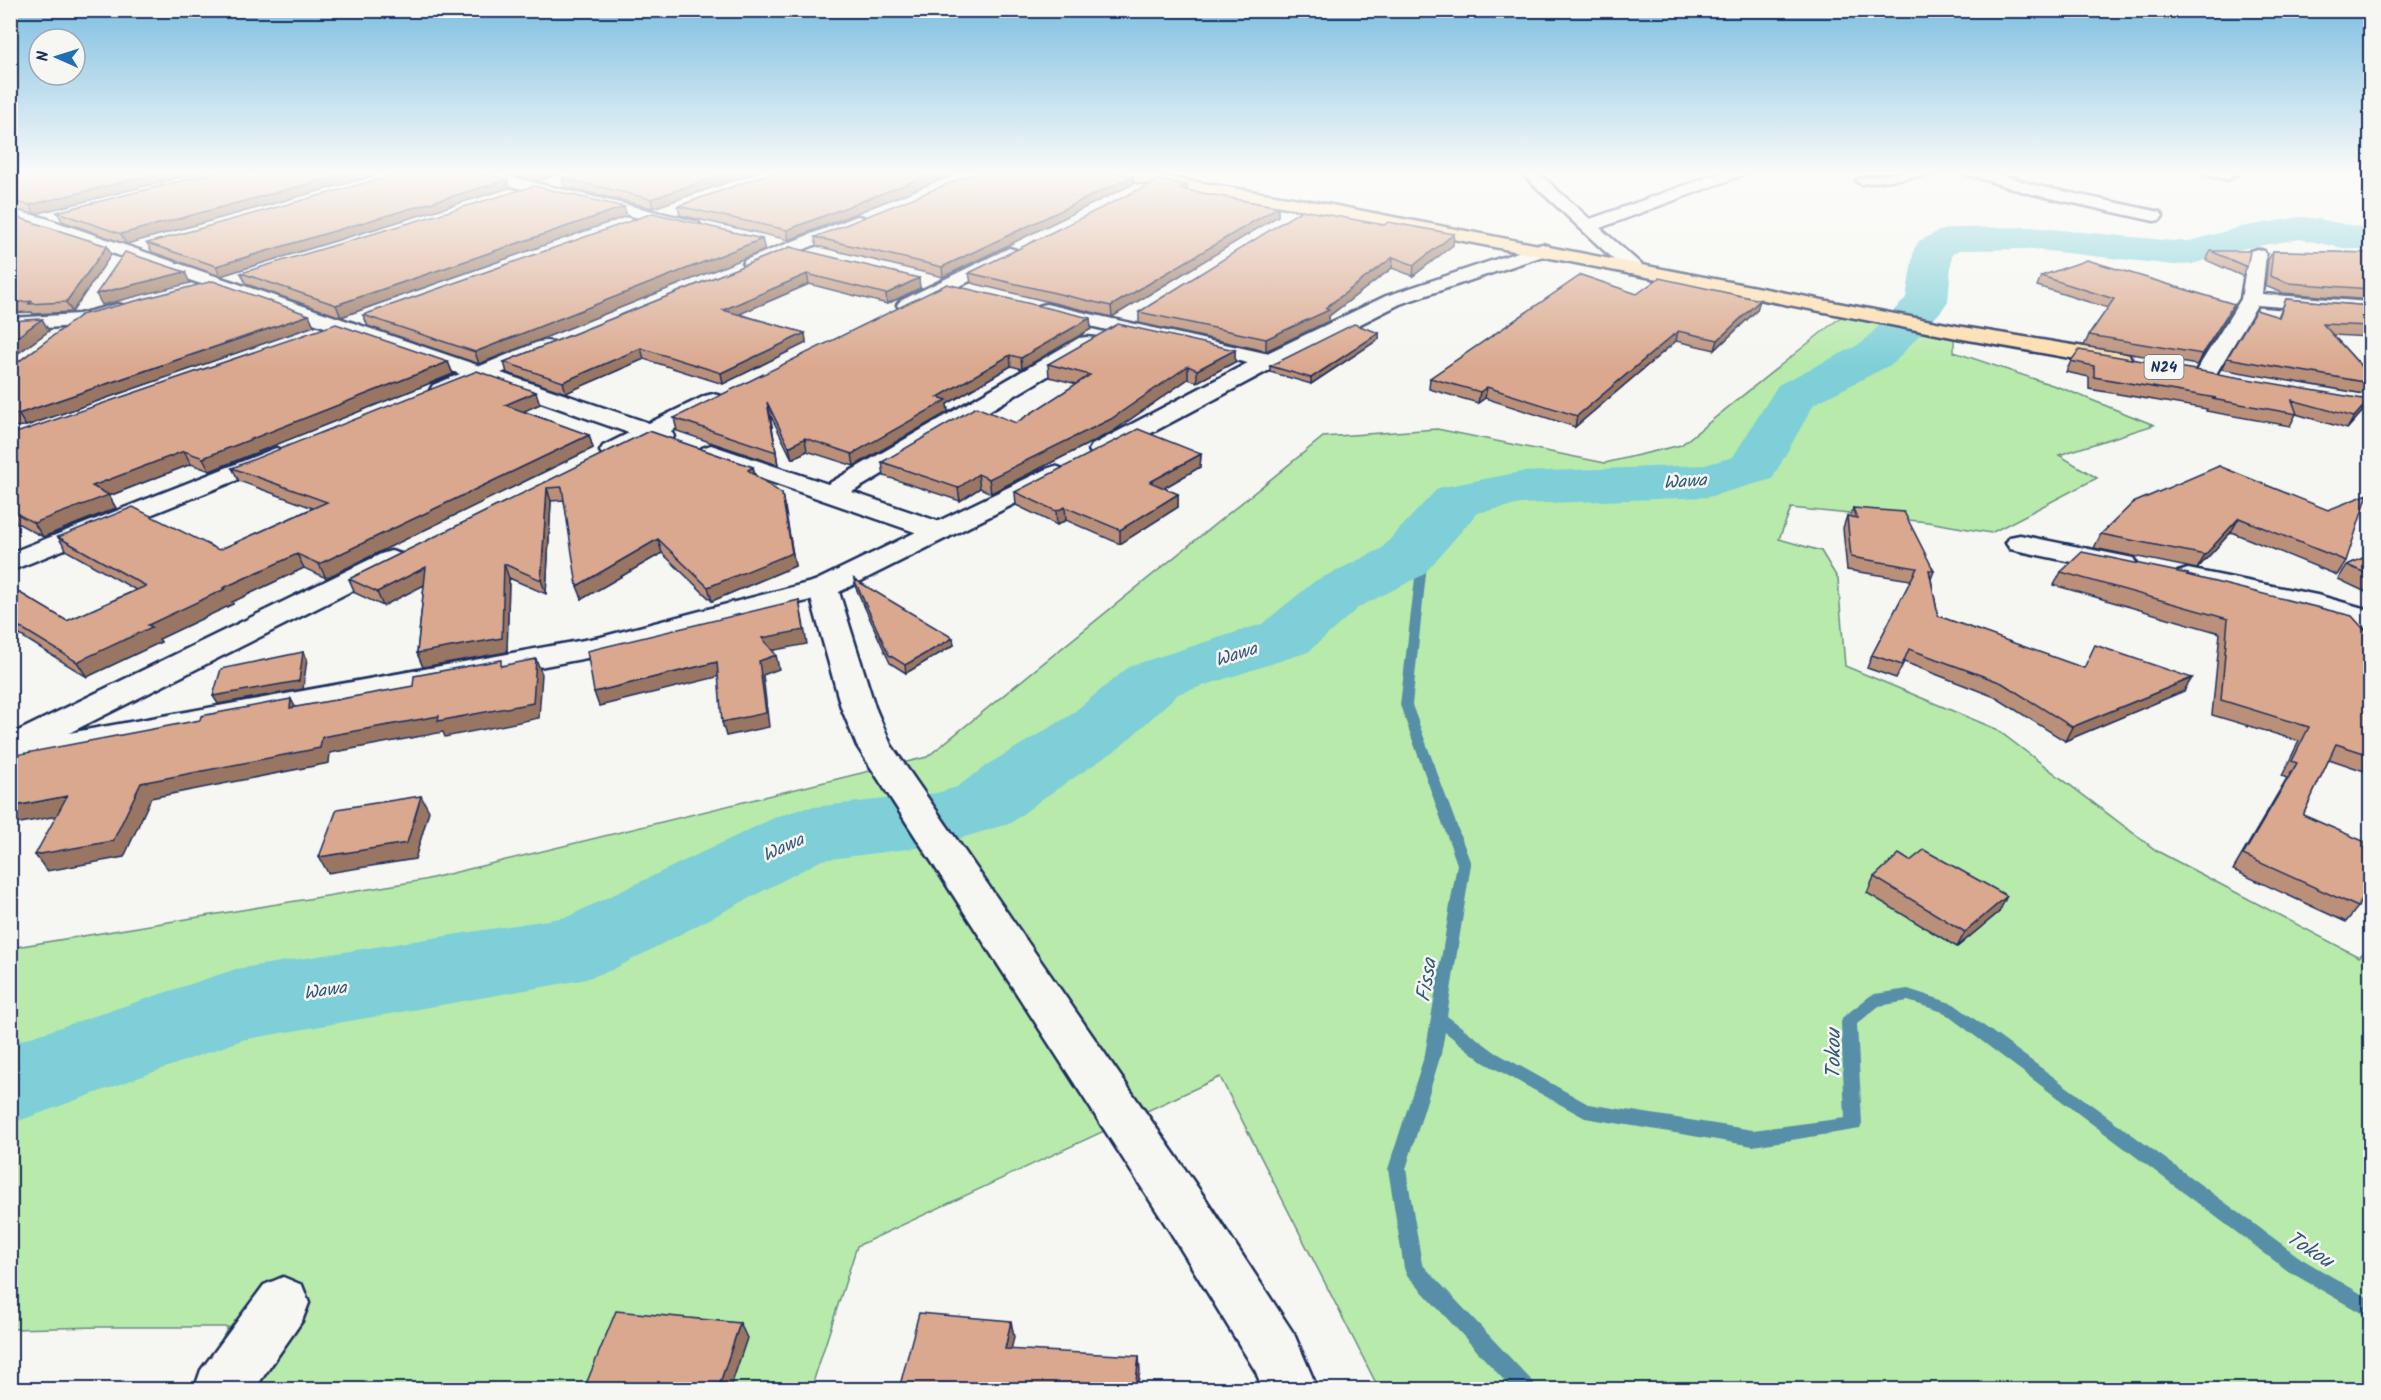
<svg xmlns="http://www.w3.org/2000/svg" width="2381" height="1400" viewBox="0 0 2381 1400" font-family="Kalam,sans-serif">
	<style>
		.green { fill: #b7eaab; stroke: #698c84; stroke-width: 1.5 }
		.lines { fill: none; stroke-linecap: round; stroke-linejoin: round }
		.stream { fill: #568fa7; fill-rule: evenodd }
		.river { fill: #7ecfd7; fill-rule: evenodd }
		.service-casing { stroke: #1b2f5e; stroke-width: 5 }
		.minor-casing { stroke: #1b2f5e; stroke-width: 5 }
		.tertiary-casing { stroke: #1b2f5e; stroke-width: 5 }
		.primary-casing { stroke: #1b2f5e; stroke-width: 5 }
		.service { fill: #f6f6f2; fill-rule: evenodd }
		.minor { fill: #f6f6f2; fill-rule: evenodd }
		.tertiary { fill: #f6f6f2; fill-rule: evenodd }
		.primary { fill: #fddcac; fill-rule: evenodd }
		.wall { fill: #bb907a; stroke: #1b2f5e; stroke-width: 1.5 }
		.shaded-wall { fill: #997663; stroke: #1b2f5e; stroke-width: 1.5 }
		.building { fill: #daa88e; stroke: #1b2f5e; stroke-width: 1.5 }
		.labels { text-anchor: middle; stroke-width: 5; stroke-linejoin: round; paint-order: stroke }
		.shield { fill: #f6f6f2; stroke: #5d6b8a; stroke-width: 1.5 }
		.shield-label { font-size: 15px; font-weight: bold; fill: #1b2f5e }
		.water-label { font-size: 18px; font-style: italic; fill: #34577c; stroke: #f6f6f2 }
		.near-water-label { font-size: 21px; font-style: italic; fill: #34577c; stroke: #f6f6f2 }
	</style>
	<rect width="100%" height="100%" fill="#f6f6f2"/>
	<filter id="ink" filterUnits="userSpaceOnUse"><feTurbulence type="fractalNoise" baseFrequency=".0167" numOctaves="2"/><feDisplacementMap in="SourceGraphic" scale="12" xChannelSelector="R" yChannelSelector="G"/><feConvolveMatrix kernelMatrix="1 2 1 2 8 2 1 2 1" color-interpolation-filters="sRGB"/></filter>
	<g filter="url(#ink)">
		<path class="green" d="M1842,316l112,22v14l110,37 90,36 -95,30 38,23 -106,55 -63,-11 -137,-14 -12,31 42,12 17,28 7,87 151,63 161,122 202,106 11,-11v443h-991l-159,-312 -363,169 -46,143h-615l32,-62h-128l-89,2 -1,-381 414,-68 503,-123 396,-320 114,-8 168,34 76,-18z"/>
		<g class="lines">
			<path class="stream" d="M1425,533l5,3 -18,169 59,159 -24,152 48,36 93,52 165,26 92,-12 -4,-96 2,-5 27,-21 5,-2 33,-5 40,13 6,2 348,255 68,40v19l-82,-47 -345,-259 -35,-11 -29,5 -22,18 5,100 -2,5 -107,17 -168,-28 -102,-56 -38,-30 -4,22 -35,115 16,95 112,119 3,7h-24l-107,-116 -2,-6 -16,-99 37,-115 32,-190 -57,-159 20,-169z"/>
			<path class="river" d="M2300,217c24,1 46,9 70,11v22l-27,-2 -43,-9 -54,9 -54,16 -18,1 -144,-16 -71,1 -7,4 -4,47 -6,9 -48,53 -80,41 -42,75 -64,18 -187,7 -44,9 -54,62 -64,32 -51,45 -130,42 -59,54 -77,51 -31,24 -73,22 -116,15 -210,110 -30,10 -340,60 -232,84v-80l226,-75 331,-52 211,-101 28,-8 131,-15 20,-6 33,-24 79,-47 61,-50 132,-42 53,-43 66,-32 57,-61 83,-16 184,-7 28,-8 45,-72 84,-42 44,-45 8,-49 5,-8 20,-10 13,-3 78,-1 144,14h16l51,-14z"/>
			<defs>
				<path id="service" d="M1914,171h26l-5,3 -74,10 -5,-3 5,-3z"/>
				<path id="minor" d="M459,171h27l212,51 3,4 -3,4 -6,1 -231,-57z
					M1519,171h17l54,48 135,-48h22l-2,3 -145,54 43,38 3,4 -3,4h-14z
					M1964,171h24l50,15 122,26 3,4 -3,4 -6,1 -126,-28 -62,-19z
					M2203,171h27l6,4 -8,5 -23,-6z
					M10,210l32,7 438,149 58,-24 8,-1 8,1 3,5 -3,5 -53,21 148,50 56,-27 8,-2 8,2 4,5 -4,5 -50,25 3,5 -3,5 -9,2 -10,-2c-15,7 -31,20 -49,15l-3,-5 3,-5 26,-13 -148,-52c-15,7 -32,18 -48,14l-3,-5 3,-5 27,-11 -429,-149 -21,-5z
					M857,216l6,1 3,4 -3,4 -104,43h-14l-2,-4 2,-4z
					M1009,248l7,2 2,4 -2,4 -102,51h-14l-3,-4 3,-4z
					M2257,249l7,2 2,4 -4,39 108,8v12l-113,-9 -44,74 -8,2 -8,-2 -3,-5 47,-75 7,-44 2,-4z
					M118,304l7,2 3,4 -3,4 -46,12 -69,4v-12l69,-4z
					M1046,304l223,50 8,2 3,5 -3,5 -8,2 -230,-54 -3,-4 3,-4z
					M1087,337l8,1 3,5 -3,5 -243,144 97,33 4,6 -4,6 -10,2 -10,-2 -227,-79 -4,-5 4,-5 9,-3 117,39 251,-146z
					M276,448l9,3 4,5 -4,5 -275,110v-18z
					M2020,535l113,23 4,6 -4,6 -10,3 -113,-24 -4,-6 4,-6z
					M391,551l10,3 4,6 -4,6 -332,167 532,-96 222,-58 10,3 5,6 -5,6 -230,61 -576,108 -17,-3v-25l371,-181z
					M2188,569l129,26 53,15v19l-59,-17 -133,-28 -5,-6 5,-6z
					M283,1277l19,8 7,18 -7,18 -48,69h-60l7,-20 63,-85z"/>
				<path id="tertiary" d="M1542,244l7,2 2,4 -2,4 -149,50 -123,62 -167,89 -9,2 -9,-2 -3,-5 3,-5 169,-89 125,-60z
					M1055,466l9,3 4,5 -4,5 -225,113 36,115 16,38 316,456 87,133 24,56h-55l-7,-18 -85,-139 -314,-487 -16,-39 -33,-119 5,-6 233,-113z"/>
				<path id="primary" d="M1094,171h36l181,30 646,125 164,27 8,2 3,5 -3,5 -8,2 -164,-29 -646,-127 -209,-35z"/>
			</defs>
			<use href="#service" class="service-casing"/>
			<use href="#minor" class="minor-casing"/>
			<use href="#tertiary" class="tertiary-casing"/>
			<use href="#primary" class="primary-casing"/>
			<use href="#service" class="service"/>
			<use href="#minor" class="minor"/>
			<use href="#tertiary" class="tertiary"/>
			<use href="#primary" class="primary"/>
		</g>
		<path class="wall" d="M21,171h184l-170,43 -25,-5v-36z
			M221,171h170l-265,73 -64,-23 -5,-9z
			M495,171h74l-33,10z
			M586,171h174l-107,37 -88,-21 -3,-9z
			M777,171h185l-173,69 -109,-25 -2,-9z
			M1133,176v8l-190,93 -127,-31 -1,-9z
			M1187,185v5l91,17v9l-166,101 -141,-34 -2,-10z
			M509,188l-289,88 -68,-24 -5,-9z
			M624,207l3,9 -286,101 -95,-33 -5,-11z
			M10,215l97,31 4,9 -39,57 -39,2 -1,-2 -22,1z
			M1453,245l-40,31 -21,-8 -63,48v5l-63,30 -127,-28v-11z
			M790,247l130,41 -33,16 -78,-20 -70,30 66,19 1,10 -83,41 -79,-25 -78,34 -59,-20 -3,-11z
			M765,250l-286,114 -111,-38 -5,-11z
			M2211,251l36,16 -5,9 -36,-16z
			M2273,251l97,2v49v-2l-87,-7 -18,-7 3,-26z
			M2041,276l188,38 -32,51 -113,-19 5,-11 19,-27 -71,-22z
			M1637,294l120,16 -42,40 -39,-9 -101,86 -90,-29 -7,5 -49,-14 1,-11z
			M2286,299l84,7v31l-37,-2 37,41v19l-149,-26 6,-11 51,-41z
			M309,315l5,11 -288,100 -16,1v-59z
			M1090,318l1,11 -69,40 -11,-3 -64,38 1,8 -94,54 -47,-15 -15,8 -22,-45 8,51 -101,-34 -3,-13z
			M1379,333v6l-68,45 -41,-12v-6z
			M1235,350v12l-38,20 -9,-3 -76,53 -121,61 -11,-5 -20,13 -76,-25 -2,-14 134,-39 61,-39 -28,-7 -1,-13z
			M2071,361l298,39 -7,12 -15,17 -51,-15 -6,12 -84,-15 1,-2 -118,-20v-12l-23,-5z
			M448,362l5,12 -243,97 -19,-7 -82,32 7,12 -73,29 -33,-18v-84z
			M540,404l-17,7 66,24 4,13 -267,130 -22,-10 -72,34 1,2 -74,35 2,3 -74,35 -77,-48v-42l57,34 69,-31 -69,-39 -9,-14 161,13 94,-42 -74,-27 -7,-13z
			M649,431l104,36 2,8 30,32 10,59 -83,35 -50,-48 -80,46 -18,-99 -13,1 -5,93 -37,-16 -2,74 -84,15 -6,-14 7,-68 -41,21 -28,-13 -6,-14z
			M1201,454l-1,13 -36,21 14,6v13l-58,37 -54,-24 -9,5 -41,-20 -1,-13z
			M2219,466l127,95 -9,14 -106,-43 -34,37 -103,-21 7,-14z
			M1853,508l81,63 -3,8 7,37 145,52 101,23 -119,50 -70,-44 -91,-35 -8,16 -29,-10 5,-13 39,-75 -64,-10 -4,-42 4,-12 3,1z
			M2370,555v39l-32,-15 9,-14z
			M2061,572l126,4 183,60v137l-41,-14 -26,56 55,92 -12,15 -113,-52 54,-92 -5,-2 17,-35 -87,-26 8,-82 -166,-48z
			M854,579l100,66 -48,28 -16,-10 -35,-77z
			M1874,877l125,35 -42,35 -90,-54z"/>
		<path class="shaded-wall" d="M167,171h38l-170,43 -5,-9z
			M357,171h34l-265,73 -5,-10z
			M538,171h31l-33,10 -3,-9z
			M733,171h27l-107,37 -2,-9z
			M940,171h22l-173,69 -2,-10z
			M1133,176v8l-190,93 -1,-10z
			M507,180l2,8 -289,88 -4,-10z
			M624,207l3,9 -286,101 -5,-12z
			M1278,207v9l-166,101 -1,-11z
			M1454,234l-1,11 -40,31 1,-11z
			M762,239l3,11 -286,114 -4,-12z
			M107,246l4,9 -39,57 -6,-10z
			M1393,257l-1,11 -63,48v5l-63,30v-12l59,-31z
			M185,272l5,11 -88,22 -6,-11z
			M807,274l2,10 -83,36 -3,-10z
			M919,278l1,10 -33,16 -1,-10z
			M1760,300l-3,10 -42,40 3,-10z
			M2234,304l-5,10 -32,51 5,-11z
			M309,315l5,11 -288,100 -8,-12z
			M1090,318l1,11 -69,40 -1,-11z
			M42,319l7,12 -39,28v-17z
			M1678,331l-2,10 -101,86 2,-11z
			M805,333l1,10 -83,41 -2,-11z
			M1379,333v6l-68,45v-6z
			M641,348l3,11 -78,34 -3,-11z
			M1235,350v12l-38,20v-12z
			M1010,355l1,11 -64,38 1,8 -94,54 -2,-12 86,-57z
			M448,362l5,12 -243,97 -7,-13z
			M1188,366v13l-76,53 -121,61 -2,-14z
			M1487,387l-2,11 -7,5 2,-11z
			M536,392l4,12 -31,14 -4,-13z
			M2369,400l-7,12 -15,17 7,-12z
			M767,402l3,12 8,51 -2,-13z
			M589,435l4,13 -267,130 -7,-14z
			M805,438l2,13 -15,8 -3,-12z
			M184,451l7,13 -82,32 7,12 -73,29 -9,-14 58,-37z
			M1201,454l-1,13 -50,29v-14z
			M753,467l3,13 -8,-10z
			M978,474l2,14 -20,13 -2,-13z
			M547,488l4,13 -5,93 -5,-14z
			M782,494l13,72 -83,35 -4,-14z
			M1178,494v13l-58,37v-14z
			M1065,507l1,13 -9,5 -1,-14z
			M2239,518l-8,14 -34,37 8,-14z
			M658,539l4,14 -80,46 -5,-13z
			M297,554l7,14 -72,34 1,2 -74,35 2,3 -74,35 -10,-15 71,-37 75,-37z
			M504,564l5,14 -2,74 -84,15 -6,-14z
			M426,567l6,14 -49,25 -6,-14z
			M799,600l8,44 -42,8 -3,-14z
			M953,638l1,7 -48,28 -1,-8z
			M303,652l4,7 -4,30 -85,15 -5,-8z
			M776,655l3,14 -16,6 6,52 -43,9 -4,-14 37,-61z
			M536,659l6,15 -3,44 -94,19 -2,-5 -113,21 -1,10 -178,35 -27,59 -77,14 -12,-16 106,-72 181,-46z
			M717,662l4,14 -122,30 -5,-14z
			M2192,678l-8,13 -119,50 7,-14z
			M291,699l8,15 -9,-6z
			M67,796l11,16 -68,13v-18z
			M421,796l8,15 -14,48 -87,14 -9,-16z
			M2007,896l-8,16 -42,35 8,-15z
			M1011,1321l3,16 -6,27 -3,-15z
			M740,1323l7,15 -17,51h-12z
			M1139,1356l1,15 -3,18h-2z"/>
		<path class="building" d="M21,171h146l-137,34 -20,-4v-28z
			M221,171h136l-236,63 -64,-22z
			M408,171h63l36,9 -291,86 -69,-23z
			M586,171h147l-82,28 -89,-21z
			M777,171h163l-153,59 -109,-24z
			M980,171h128l25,5 -191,91 -127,-30z
			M1158,180l29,5 -7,4 98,18 -167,99 -142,-33z
			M534,186l90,21 -288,98 -95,-32z
			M1302,210l82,15 4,-3 66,12 -40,31 -21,-8 -68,51 4,2 -63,29 -127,-27z
			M653,213l109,26 -287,113 -112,-37z
			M10,215l97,31 -41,56 -38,2 5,-3 -23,2z
			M790,247l129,31 -33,16 -79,-20 -84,36 82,23 -84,40 -80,-25 -78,34 -59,-20z
			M2211,251h39l-3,16z
			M2273,251l97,2v36l-81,-6 -19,-7z
			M125,252l60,20 -89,22z
			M2087,260l147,44 -32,50 -113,-19 25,-36 -73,-23z
			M1581,275l56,19 22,-16 101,22 -42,40 -40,-9 -101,85 -90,-29 -7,5 -50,-14z
			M213,281l96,34 -291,99h-8v-46l71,-53z
			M947,284l143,34 -69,40 -11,-3 -72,42 9,3 -95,54 -47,-16 -16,9 -22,-45 9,50 -102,-34z
			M2286,299l84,7v20l-47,-2 47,52v7l-143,-25 29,-48 23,7z
			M42,319l-32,23v-21z
			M336,324l112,38 -245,96 -19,-7 -92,35 17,9 -75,28 -24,-13v-75z
			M1118,324l117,26 -38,20 -9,-4 -77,53 -122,60 -11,-5 -20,14 -76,-26 94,-55 40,16 74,-48 -42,-11z
			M1354,324l25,9 -68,45 -41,-12z
			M2079,350l290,50 -15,17 -62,-17 5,14 -85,-15 4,-1 -122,-21v-11l-23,-5z
			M477,371l59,21 -31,13 84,30 -270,129 -22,-10 -74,34 2,1 -77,36 4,2 -75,35 -67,-41v-34l57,34 79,-35 -88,-49 75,-30 86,43 108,-48 -95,-34z
			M1138,429l63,25 -51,28 28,12 -58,36 -55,-23 -9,4 -41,-19z
			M649,431l104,36 -5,3 34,24 10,59 -84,34 -50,-48 -81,47 -15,-99 -15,1 -6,92 -37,-16 -2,74 -85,15 9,-86 -49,25 -28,-13z
			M2219,466l109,44 40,-16 -22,67 -107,-43 -34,37 -104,-21 32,-31z
			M1853,508l51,4 30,59 -5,-1 9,46 146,52 11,-23 97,33 -120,49 -70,-44 -93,-34 -7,16 -30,-10 45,-87 -66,-11 -4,-41 10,2z
			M2082,552l106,22 -1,1 165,41 18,20v119l-34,-11 -33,71 67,29v37l-12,26 -115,-52 54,-92 -5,-2 17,-34 -88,-27 7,-81 -167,-47z
			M2370,555v20l-23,-10z
			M854,579l99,59 -48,27 -16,-10z
			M799,600l5,30 -42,8 14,17 -17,6 7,52 -44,9 -5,-60 -123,30 -7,-41z
			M303,652l-4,29 -86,15 8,-27z
			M536,659l-3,44 -95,18 1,-5 -117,21 -2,11 -179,35 -28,58 -78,14 32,-59 -57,11v-51l190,-36 1,-4 90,-17 -1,9 123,-22 1,-10 87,-16v6z
			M421,796l-14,47 -88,14 18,-48z
			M1924,850l83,46 -42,36 -91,-55 25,-23 11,7z
			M616,1311l124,12 -22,66h-134z
			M919,1313l92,8 -6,28 134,7 -4,33h-236z"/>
	</g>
	<linearGradient id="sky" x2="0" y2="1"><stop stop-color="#7dbfe1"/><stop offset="0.47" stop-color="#fbfbf9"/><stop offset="1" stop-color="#fbfbf9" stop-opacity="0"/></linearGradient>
	<rect width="2381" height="367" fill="url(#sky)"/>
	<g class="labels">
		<rect class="shield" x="2144.5" y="355" width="39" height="24" rx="4.5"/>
		<g class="shield-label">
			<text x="2164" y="372">N24</text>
		</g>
		<g class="water-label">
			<text transform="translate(1685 481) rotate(-4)" y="6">Wawa</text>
			<text transform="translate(1236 654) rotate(-18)" y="6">Wawa</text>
			<text transform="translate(783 847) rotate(-25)" y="6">Wawa</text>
			<text transform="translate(325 990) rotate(-9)" y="6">Wawa</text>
		</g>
		<g class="near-water-label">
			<text transform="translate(1426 980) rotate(-81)" y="7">Fissa</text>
			<text transform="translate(1833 1054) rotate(-90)" y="7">Tokou</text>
			<text transform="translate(2310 1249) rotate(33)" y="7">Tokou</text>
		</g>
	</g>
	<rect width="2381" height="1400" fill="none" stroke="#f6f6f2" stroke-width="36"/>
	<rect x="18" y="18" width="2345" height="1364" fill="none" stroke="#1b2f5e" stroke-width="2" filter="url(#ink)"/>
	<g transform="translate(57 57) rotate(273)"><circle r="28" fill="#f6f6f2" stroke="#9ea6b7" stroke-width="1.5"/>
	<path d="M0-4.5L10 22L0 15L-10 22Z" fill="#1f6fb2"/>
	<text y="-9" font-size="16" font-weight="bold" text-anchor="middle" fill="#1b2f5e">N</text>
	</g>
</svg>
